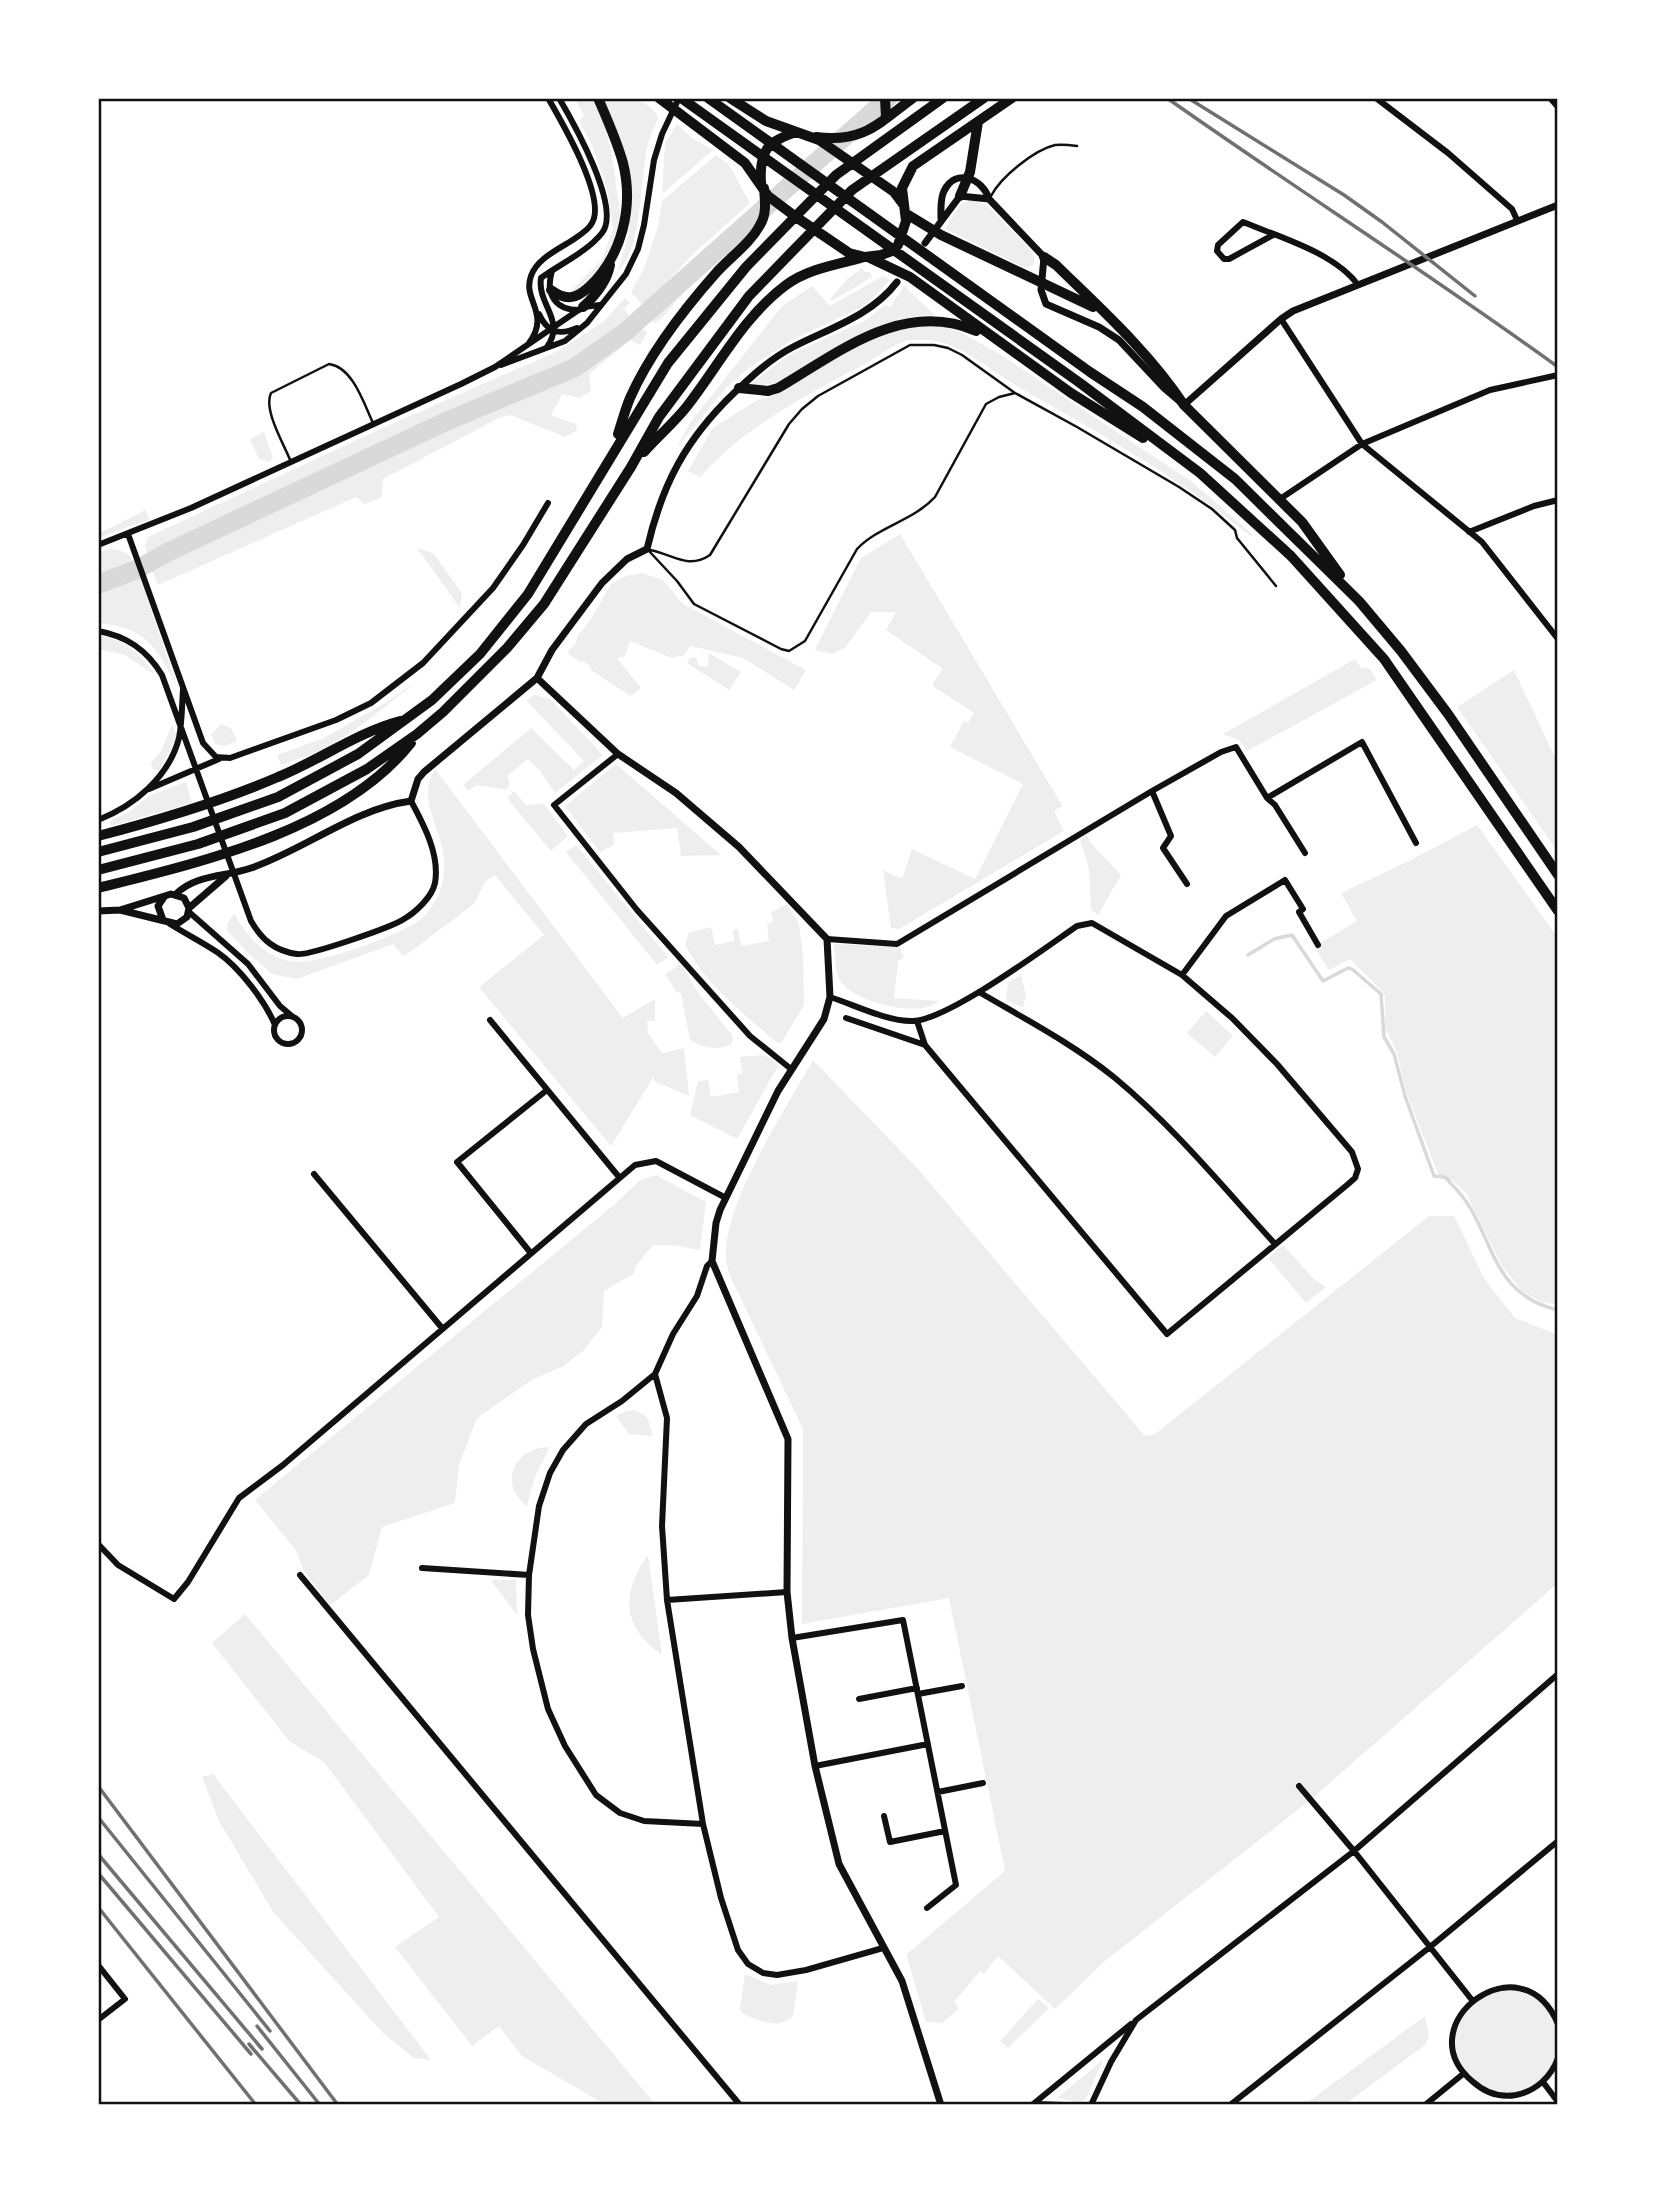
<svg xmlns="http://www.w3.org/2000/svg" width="1656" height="2203" viewBox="0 0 1656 2203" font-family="Manrope,sans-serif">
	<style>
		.green { fill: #eee }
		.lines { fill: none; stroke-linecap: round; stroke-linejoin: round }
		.stream { stroke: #d9d9d9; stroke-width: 3.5 }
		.river { stroke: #d9d9d9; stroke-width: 19 }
		.service { stroke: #111; stroke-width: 2.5 }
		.minor { stroke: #111; stroke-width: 6 }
		.tertiary { stroke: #111; stroke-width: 7 }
		.trunk { stroke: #111; stroke-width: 10 }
		.rail { stroke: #707070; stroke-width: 3.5 }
		.neatline { fill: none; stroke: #111; stroke-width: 2.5 }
	</style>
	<rect width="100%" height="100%" fill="#fff"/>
	<path class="green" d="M575,98h18c16,34 20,58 24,94 2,10 5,23 2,33 -9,29 -21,47 -44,67l-2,-3 29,-29 11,-31 -5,-36 -15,-46 -14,-26 5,-6z
		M602,98c21,0 46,-2 56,20 -4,10 -9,21 -11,31 -7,31 -5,102 -29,122l11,-38v-67z
		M677,124l15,14 21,12 -51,44 3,-50z
		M716,155l13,10 21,38 -56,50 -50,54 -13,-15 13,-23 14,-42 4,-26z
		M971,200l16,5 45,46 2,6v7l-8,4 -81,-39 15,-24z
		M862,268l2,4h6l2,5 -40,24 -2,-2 17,-20z
		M883,276l7,4 -18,19 -14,10 -66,31 -43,28 -23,20 -50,61 14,-26 92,-117 30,-20 18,20z
		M691,284l-30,35 -7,4 -5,-10z
		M904,286l31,29c-49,0 -81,23 -121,47 -25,15 -35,25 -65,23l40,-30 77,-35 19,-15 5,2z
		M625,298l5,5 -6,6 9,11 -61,44 -151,63 -212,104 -62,25 -2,-11 3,-8 230,-107 180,-79 45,-29z
		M637,324l10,9 -7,12 -10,-5 -41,34 2,17 -12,7 -17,-4 -11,21 25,9 1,6 -12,7 -55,-22 -9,2 -118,62 -1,18 -17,7 -9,-7 -198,88 -6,-15 26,-15 272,-130 125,-54z
		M915,324h22l27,10 34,19 194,129 61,53 -3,1c-70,-58 -149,-102 -228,-147 -24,-13 -46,-34 -73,-44 -11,-5 -24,-6 -36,-5 -14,0 -31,14 -43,21 -61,33 -124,64 -170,116l-12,-6 25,-43 42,-27 22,-7 72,-44 40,-18z
		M264,432l9,25 -4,5 -10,-3 -9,-20z
		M145,510l5,9 -52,19v-4z
		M900,534l156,261 6,11 -8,5 10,20 -165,98 -8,-1 -8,-58 19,9 10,-30 63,30 48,-95 -73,-37 14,-26 4,2 6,-10 -40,-26 -1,-4 10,-14 -57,-39 10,-18h-25l-26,36 -13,6 -17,-4 46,-92z
		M417,548l16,5 29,40 -2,15z
		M110,549c13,2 20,3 25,16l-37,13v-25z
		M642,573l21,7 20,24 123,66 -12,20 -51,-32 -52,-12 -7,9 -12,3 -42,-17 -5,15 -8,2 24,30 -11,8 -39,-26v-3l-8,-6 -3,1 -13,-9 9,-10 1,-6 14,-18 20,-35 15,-8z
		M140,577l38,112c-21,-41 -31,-62 -80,-66v-31z
		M98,635c26,4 43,19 57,40l-30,-20 -27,-6z
		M709,653l32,19 -12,18 -42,-27 3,-5 6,-1 2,8 7,2 3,-2z
		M1355,659l6,9 9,1 7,11 -130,71 -8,-11 -16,-6z
		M1514,670l44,94v88l-101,-145z
		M417,681c-31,25 -63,53 -100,71 -11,5 -24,8 -36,13l-4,-10 47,-17 58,-33z
		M534,695l16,4 53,56 -48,38 -14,-21 -13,-13 -21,17 3,7 -3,7 -30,-5 -9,6 -5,-6 68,-57 43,42 10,-9 -58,-61z
		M221,724l10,4 6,13 -12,5 -10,-2 -4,-10z
		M172,725l5,12 -18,34 -6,-2 -2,-6 10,-12z
		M616,764l105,91 -40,1 -4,-28 -64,5 1,12 -14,7 -35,-46z
		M435,769l188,249 32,-19v22h-8l1,12 14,20 22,-5 5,48 -35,-15v-5l-43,70 -132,-159 65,-52 -49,-60 -10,7 -11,22 -68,51 -3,1 -10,-12 -96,35 -25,-5 -24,-21 -21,-23v-5l7,-12c12,23 29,42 55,48 26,6 108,-25 131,-41 9,-7 18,-21 21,-32 3,-9 4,-27 2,-37 -6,-29 -25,-54 -8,-82z
		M186,782l6,21 -81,23 -1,-5 20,-10 21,-16z
		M514,791l12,14 18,-1 24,32 -17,15 -44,-53z
		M1477,825l81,113v367l-16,-3 -19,-10 -21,-26 -36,-73 -12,-11 -16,-8 -31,-80 -11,-44 -11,-22v-32l-2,-4 -33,-33 -21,11 -15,-23 43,-26 -16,-28 68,-32z
		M1087,835l3,7 31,33 -23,40 -7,-6 -2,-40 -9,-29z
		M576,845l92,112 -11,8 -91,-113z
		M787,904l12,20 4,31 1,50 -23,38 -5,-1c-31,-27 -74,-61 -91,-98l4,-11 22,-6 4,18 19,-4 -1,-11 5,-1 3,17 28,-5 -2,-17 6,-2 -2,-10z
		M834,944l66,3 4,10 -6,4 -4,37 45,3c-19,18 -84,1 -98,-19 -7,-10 -6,-26 -7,-38z
		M681,964l18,30 34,42 -1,8c-15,7 -28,4 -42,-4l-9,-47 -5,-1 -11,-18z
		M1021,975l5,21 -3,12 -17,-8 2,-18z
		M1206,1011l27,25 -18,21 -28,-24z
		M763,1055l8,3 7,8 -41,73 -47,-24 8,-34 10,-1 3,17 28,-5 -2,-17 5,-2 -2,-16z
		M813,1060l105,109 227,267 10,-2 274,-218h25l31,64 30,38 43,17v248l-249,218 -203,159 -51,49 -57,-53 -14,18 -4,-3 -26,31 5,7 -17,14 -16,-1 -19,-65v-3l98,-83 -56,-273 -147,26 1,-195 -72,-151c-2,-6 -5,-14 -5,-21 -3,-53 61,-150 87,-197z
		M656,1175l50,27 -6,48 -28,-5h-19l-16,19 -4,10 -29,17 -2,36 -18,23 -22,17 -29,12 -56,39 -18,47 -4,38 -73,24 -13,48 -39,30 -26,-34 -9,-22 -40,-49 360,-296 24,-23z
		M1283,1245l31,34 12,8 -20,16 -38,-45z
		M635,1410l12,7 6,19 -24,-2 -13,-18 10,-5z
		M550,1447l-16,32 -7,27c-30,-23 -12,-59 23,-59z
		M648,1555l14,100c-41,-28 -41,-63 -14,-100z
		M491,1580h25l1,34h-1z
		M245,1614l411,491h-50l-84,-49 -23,-30 -27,20 -77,-99 44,-30 -115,-155 -35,-21 -77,-98z
		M213,1774l218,286 -17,-2 -31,-25 -109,-120 -55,-92 -17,-44z
		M745,1974l26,11 27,-4 -5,35c-16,14 -34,5 -51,-3l-2,-5z
		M1508,1987l34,13 16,24v34l-15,24 -27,13 -34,-6 -27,-32 -2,-20 4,-17 15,-20z
		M1038,1999l11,9 -41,40 -8,-7z
		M1425,2016l4,20 -4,9 -81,60h-40z
		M1103,2060l-17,39 -7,3 -22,-4z"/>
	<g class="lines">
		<path class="stream" d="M1248,955l26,-16 18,-4 31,46 25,-13 4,1 29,25 3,43 10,17 11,42 29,80c3,1 7,0 10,1 4,1 5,5 8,8 43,40 33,109 106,125"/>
		<path class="river" d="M98,584l38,-14 32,-18 279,-131 127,-53 50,-35 264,-235"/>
		<path class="service" d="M991,196c10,-19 43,-46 64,-51 7,-1 15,0 22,1
			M291,462c-7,-18 -28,-52 -20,-69l58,-29c24,3 35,40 44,59
			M650,550c22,4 38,20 60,5l79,-131 13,-15 16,-13 92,-51h24l14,3 14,7 53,38 62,34 102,60 33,22 23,21 2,8 39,48
			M649,551l28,30 17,23 87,45 8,2 16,-10 52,-92c22,-23 56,-28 78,-52l51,-93 13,-7 16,-4"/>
		<path class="minor" d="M1376,98l72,55 64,56 5,11
			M1550,98l8,9
			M1273,235l-44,24h-5l-7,-8 1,-6 25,-23c36,15 92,31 115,63
			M552,271c-7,23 3,39 27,39
			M539,314c8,18 20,22 38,14
			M1281,319l81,125 120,98 76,97
			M529,343c22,-30 -7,-43 2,-67 6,-17 26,-26 40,-35 7,-5 17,-10 21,-18 15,-25 -31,-102 -44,-125
			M547,347c19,-27 -10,-42 -6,-69 19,-14 46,-26 61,-45 20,-25 -29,-111 -43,-135
			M501,365l64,-24 22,-18 39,-49 12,-25 6,-24 10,-65 8,-26 17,-36
			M1280,499l82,-55 128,-54 68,-15
			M1469,532l65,-26 24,-6
			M128,534l75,209 13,14 14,1 106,-38 35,-17 52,-40 70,-75 30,-43 25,-42
			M98,545l93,-37 270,-124 34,-17 88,-60 17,-2
			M98,631c29,5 49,19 64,44l89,246c11,19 24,30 46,33 12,2 95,-27 107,-35 12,-7 28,-22 31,-36 5,-28 -11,-58 -24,-82
			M618,754l-64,51 83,105 113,126 41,33
			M149,789l70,-30
			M1152,791l19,45 -8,12 24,36
			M1267,798l8,7 30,48
			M98,820c36,-14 71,-43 81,-82 3,-15 3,-33 4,-49
			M189,912l59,52 32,42 13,11
			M170,924c16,10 32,18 47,28 22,15 48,49 58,73
			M827,939l70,5 255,-153 69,-39 15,-5 31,51 95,-56 54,101
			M1182,975l44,-59 59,-36 18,29 -4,3 19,33
			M979,992c46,27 94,52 136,86 59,49 108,109 160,166
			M830,997c25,8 58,25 83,24 35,-1 132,-73 164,-95l15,-3 90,52 50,43 45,46 75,88 6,17 -3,9 -8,7 -180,149 -242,-289 -8,-24
			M274 1030a14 14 0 1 1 28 0a14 14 0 1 1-28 0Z
			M846,1018l79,27
			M490,1020l129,157
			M314,1174l128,154
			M530,1252l-73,-90 90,-72
			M712,1261l-5,5 -10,30 -24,38 -18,40 12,44 -5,108 5,74 36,224 18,74 17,52 10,14 15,9 14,2 29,-5 77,-22
			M655,1374l-33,27 -36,23 -23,26 -13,23 -11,33 -10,69 -1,40 5,34 15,60 17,37 31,49 24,18 24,8 59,3
			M98,1544l20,21 56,34 14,-17 51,-84 44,-33 352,-300 21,-4 70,37
			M422,1568l107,7
			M300,1575l440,530
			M667,1600l120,-8
			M792,1638l111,-18 53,265 -29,23
			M918,1694l44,-8
			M859,1699l58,-11
			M815,1766l113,-22
			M1299,1786l55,65 118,149
			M938,1792l45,-9
			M884,1816l6,26 55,-11
			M98,1965l27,34 -27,21
			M1558,2024c-37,-87 -152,1 -86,57 12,11 27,17 44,14 20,-4 35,-18 42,-37
			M1543,2082l15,20
			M1036,2104l27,1
			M1032,2105l99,-81
			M1091,2105l20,-43 25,-42 218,-169 204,-177
			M1230,2105l200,-158 128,-106
			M1425,2105l38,-31"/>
		<path class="tertiary" d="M941,218c0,-9 -1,-19 3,-27 12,-24 39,-12 45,8l55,58 -3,33 5,14 53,23 20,13 45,48 20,17 97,-86 12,-8 265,-106
			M925,243l35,-47 29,3
			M537,678l81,76 58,39 63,54 88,92 3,58 -6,22 -46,72 -58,119 -4,13 -4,38 76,178 -1,153 5,46 23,128 24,98 63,117 39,124
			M176,894c20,-20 50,-17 75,-26 55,-19 102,-59 160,-67l7,-22 6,-7 113,-94 15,-28 50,-67 25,-24 20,-10c15,-65 39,-110 87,-156 19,-18 36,-34 59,-46 37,-19 78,-31 104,-65
			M189,908l37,-32
			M98,911l22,-1 51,-16 13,4 5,10 -2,9 -10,7 -57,-14
			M163,920l-5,-14 6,-9"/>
		<path class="trunk" d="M659,98l86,65 23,33 28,21 53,36 16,4 16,-2 11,-4 6,-6 8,-24 -4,-33 11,-22 99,-68
			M681,98l399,285 120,90 91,83 93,103 174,252
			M708,98l382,274 53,35 92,72 124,122 42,50 47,63 110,161
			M730,98l36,23 53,19 75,52 9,12
			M885,98l1,20
			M816,137c47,6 62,-13 97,-39
			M761,183c-2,-32 6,-42 36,-51
			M960,196l10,-24 8,-50
			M905,213l36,22 152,72
			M1044,257l12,8c45,44 93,87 128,140l118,117 38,53
			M870,258l40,19 161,116 72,45
			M551,290c15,11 25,9 38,-3 33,-31 45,-80 34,-124 -6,-22 -16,-44 -25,-65
			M583,307c13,-12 24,-25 27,-42
			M739,388l29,3 10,-3c60,-35 125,-89 198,-57
			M618,434c4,-12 7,-24 12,-36 19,-43 55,-90 86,-125 14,-16 34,-29 44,-48 7,-11 5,-24 4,-37
			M644,452c14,-16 31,-30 44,-47 31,-40 56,-89 98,-120 22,-16 49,-20 75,-27
			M98,836c61,-16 122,-34 180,-59 42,-17 78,-44 122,-56
			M98,852l95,-25 85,-30 80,-43 74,-54 48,-46 48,-60 140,-231 78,-96 90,-92 107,-77
			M98,870l100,-26 87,-31 82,-44 50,-35 26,-22 64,-64 37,-44 87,-137 28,-50 90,-121 103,-106 132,-92
			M98,888c104,-26 244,-58 313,-145"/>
		<path class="rail" d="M1167,98c129,91 263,176 391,269
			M1188,98l156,97 38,27 93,74
			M98,1786l240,319
			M98,1817l172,214
			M98,1854l164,195
			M98,1873l153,181
			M98,1907l158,198
			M257,2026l63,79
			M249,2044l52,61"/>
	</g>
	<rect width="1656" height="2203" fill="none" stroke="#ffffff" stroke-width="200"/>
	<rect x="100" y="100" width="1456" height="2003" class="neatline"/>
</svg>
